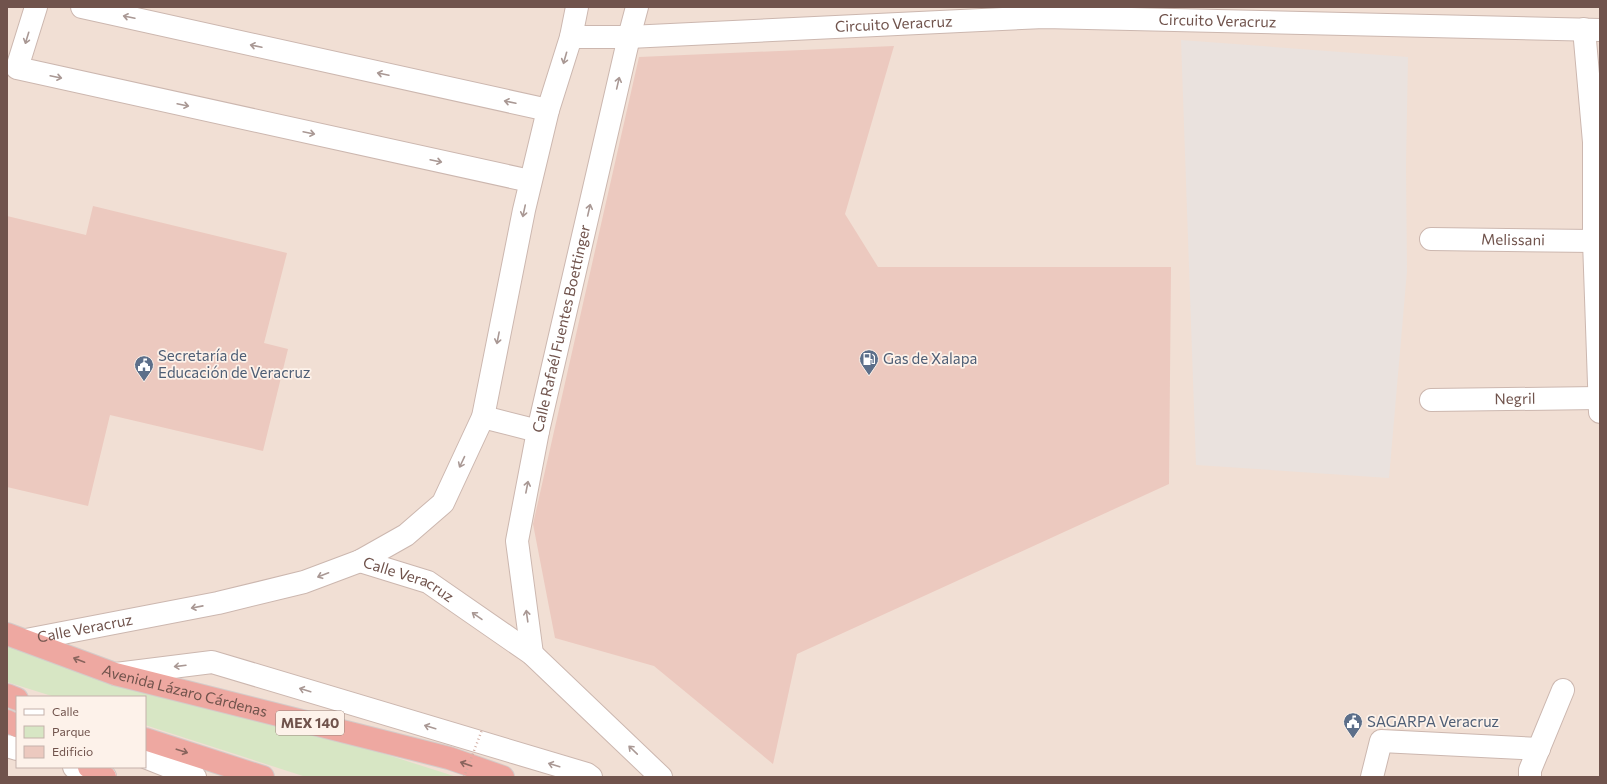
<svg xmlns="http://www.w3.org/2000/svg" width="1607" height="784" viewBox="0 0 1607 784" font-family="Commissioner,sans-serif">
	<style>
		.residential { fill: #f1dfd4; fill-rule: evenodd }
		.industrial { fill: #eae2de }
		.green { fill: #d7e6c4 }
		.building { fill: #ecc9bf }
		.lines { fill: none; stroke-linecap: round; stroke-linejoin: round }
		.minor-casing { stroke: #ccb7af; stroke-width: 24 }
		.highway-casing { stroke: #d4cbc9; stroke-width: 24 }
		.minor { stroke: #fff; stroke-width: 22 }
		.highway { stroke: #eea8a1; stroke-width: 22 }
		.path-bridge { stroke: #d1ada2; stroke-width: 2.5; stroke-dasharray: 1 3; stroke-linecap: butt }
		.oneway { stroke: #a99894 }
		.oneway2 { stroke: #89645d }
		.labels { text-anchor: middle; stroke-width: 3.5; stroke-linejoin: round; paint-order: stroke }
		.shield { fill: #fdf2ea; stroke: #9a837b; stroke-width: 1 }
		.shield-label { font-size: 14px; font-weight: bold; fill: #70534c }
		.street-label { font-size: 15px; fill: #70534c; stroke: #fdf2ea }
		.service-label { font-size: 15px; fill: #4e5e75; stroke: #fdf2ea; text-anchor: start }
	</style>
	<rect width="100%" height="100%" fill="#faeee4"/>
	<path class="residential" d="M7,7h1593v770h-1593zM17,697h128v70h-128z"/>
	<path class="industrial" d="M1181,40l227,17 -2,108 1,106 -18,207 -193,-13z"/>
	<path class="green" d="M7,633l63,21 387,123h-151l-161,-52v-28h-90l-48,-15z"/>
	<path class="building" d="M894,46l-49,168 33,53h293l-2,217 -372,170 -24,110 -119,-98 -99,-28 -22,-114 106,-467z
		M93,206l194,47 -23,90 24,6 -25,102 -153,-36 -22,91 -81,-19v-271l79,19z"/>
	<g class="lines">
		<defs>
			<g id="minor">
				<path d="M36,7l-19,61 513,113"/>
				<path d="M82,7l466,103"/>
				<path d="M1584,29l10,113v99l6,171"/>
				<path id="s1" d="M571,37h58l415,-20 556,13"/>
				<path id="s2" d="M1431,239l163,2"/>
				<path id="s3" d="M1431,400l168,-2"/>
				<path d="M483,417l55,14"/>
				<path id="s4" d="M360,561l68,21 104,72 129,123"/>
				<path id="s5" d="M26,640l192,-37 86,-21 56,-21 46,-26 37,-32 40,-86 41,-207 24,-100 23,-73 6,-30"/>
				<path id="s6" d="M532,654l-15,-113 21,-110 91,-394 8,-30"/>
				<path d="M116,674l96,-12 375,112 4,3"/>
				<path d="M7,746l10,3"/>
				<path d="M145,757l50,20"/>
				<path d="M74,767l31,10"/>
				<path d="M1372,777l9,-36 158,8"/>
				<path d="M1530,777v-7l33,-80"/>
			</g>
			<g id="highway">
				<path id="s7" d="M7,634l108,40 334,84 54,19"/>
				<path d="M7,695l10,4"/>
				<path d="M7,721l10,5"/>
				<path d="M145,739l118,38"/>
				<path d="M89,767l16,10"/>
			</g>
		</defs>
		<use href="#minor" class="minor-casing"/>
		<use href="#highway" class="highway-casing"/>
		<use href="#minor" class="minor"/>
		<use href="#highway" class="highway"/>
		<path class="path-bridge" d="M464,777l18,-47"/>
	</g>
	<defs><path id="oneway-shaft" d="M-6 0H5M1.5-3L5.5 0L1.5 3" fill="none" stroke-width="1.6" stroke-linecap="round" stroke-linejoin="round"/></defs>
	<g class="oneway">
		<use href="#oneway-shaft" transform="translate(129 17) rotate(-168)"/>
		<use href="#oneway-shaft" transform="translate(27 38) rotate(107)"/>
		<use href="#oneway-shaft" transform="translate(256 46) rotate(-168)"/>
		<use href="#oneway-shaft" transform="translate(565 58) rotate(106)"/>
		<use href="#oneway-shaft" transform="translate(383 74) rotate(-168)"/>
		<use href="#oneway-shaft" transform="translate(56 77) rotate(12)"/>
		<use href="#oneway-shaft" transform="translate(618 83) rotate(-77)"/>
		<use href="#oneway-shaft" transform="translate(510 102) rotate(-168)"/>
		<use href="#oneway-shaft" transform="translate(183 105) rotate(12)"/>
		<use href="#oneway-shaft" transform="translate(309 133) rotate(12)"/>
		<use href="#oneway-shaft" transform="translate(436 161) rotate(12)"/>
		<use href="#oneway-shaft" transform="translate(589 210) rotate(-77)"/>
		<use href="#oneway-shaft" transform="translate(524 211) rotate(102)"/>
		<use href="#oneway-shaft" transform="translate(498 338) rotate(101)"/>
		<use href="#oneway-shaft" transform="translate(462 462) rotate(115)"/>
		<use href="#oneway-shaft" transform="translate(527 487) rotate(-79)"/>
		<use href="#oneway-shaft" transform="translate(323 575) rotate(159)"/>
		<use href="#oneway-shaft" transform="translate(197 607) rotate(169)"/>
		<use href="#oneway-shaft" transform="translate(477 616) rotate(-145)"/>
		<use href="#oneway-shaft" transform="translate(527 616) rotate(-98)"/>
		<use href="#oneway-shaft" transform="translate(180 666) rotate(173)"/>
		<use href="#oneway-shaft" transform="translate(305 690) rotate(-163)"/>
		<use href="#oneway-shaft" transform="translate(430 727) rotate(-163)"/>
		<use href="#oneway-shaft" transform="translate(633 750) rotate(-136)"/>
		<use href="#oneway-shaft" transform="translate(554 765) rotate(-163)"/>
	</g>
	<g class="oneway2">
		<use href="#oneway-shaft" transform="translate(79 660) rotate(-159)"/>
		<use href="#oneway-shaft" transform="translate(182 751) rotate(18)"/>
		<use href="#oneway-shaft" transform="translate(466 764) rotate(-161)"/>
	</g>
	<defs>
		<symbol id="fuel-pin" viewBox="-11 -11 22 30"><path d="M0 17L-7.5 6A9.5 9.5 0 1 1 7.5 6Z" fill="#5c6f8a" stroke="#fdf2ea"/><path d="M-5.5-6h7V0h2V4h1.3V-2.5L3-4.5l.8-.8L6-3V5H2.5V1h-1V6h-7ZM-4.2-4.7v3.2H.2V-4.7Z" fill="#fff"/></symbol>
		<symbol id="civic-pin" viewBox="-11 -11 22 30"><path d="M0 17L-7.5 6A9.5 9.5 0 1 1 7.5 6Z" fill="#5c6f8a" stroke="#fdf2ea"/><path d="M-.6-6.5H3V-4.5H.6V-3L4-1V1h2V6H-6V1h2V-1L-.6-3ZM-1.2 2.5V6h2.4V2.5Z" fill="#fff"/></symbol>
	</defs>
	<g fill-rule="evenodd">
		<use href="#fuel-pin" x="858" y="348" width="22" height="30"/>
		<use href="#civic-pin" x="133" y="354" width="22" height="30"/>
		<use href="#civic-pin" x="1342" y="711" width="22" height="30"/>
	</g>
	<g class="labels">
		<rect class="shield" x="276" y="711" width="68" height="24" rx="3"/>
		<g class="shield-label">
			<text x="310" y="728">MEX 140</text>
		</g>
		<g class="street-label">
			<text dy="5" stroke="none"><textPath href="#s1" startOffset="647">Circuito Veracruz</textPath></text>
			<text dy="5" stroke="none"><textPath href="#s1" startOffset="323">Circuito Veracruz</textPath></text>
			<text dy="5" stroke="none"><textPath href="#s2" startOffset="82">Melissani</textPath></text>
			<text dy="5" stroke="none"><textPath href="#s6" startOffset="331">Calle Rafaél Fuentes Boettinger</textPath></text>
			<text dy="5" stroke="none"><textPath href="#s3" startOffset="84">Negril</textPath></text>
			<text dy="5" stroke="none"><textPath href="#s4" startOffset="52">Calle Veracruz</textPath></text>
			<text dy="5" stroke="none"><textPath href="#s5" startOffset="60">Calle Veracruz</textPath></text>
			<text dy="5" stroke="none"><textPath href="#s7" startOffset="187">Avenida Lázaro Cárdenas</textPath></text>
		</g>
		<g class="service-label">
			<text x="158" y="361">Secretaría de<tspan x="158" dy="17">Educación de Veracruz</tspan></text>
			<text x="883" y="364">Gas de Xalapa</text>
			<text x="1367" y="727">SAGARPA Veracruz</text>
		</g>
	</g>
	<rect width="1607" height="784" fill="none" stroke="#70534c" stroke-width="16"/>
	<rect x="16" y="696" width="130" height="72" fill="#fdf2ea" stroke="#c5b2ab"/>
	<rect x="24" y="709" width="20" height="6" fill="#ffffff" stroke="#c5b2ab"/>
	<text x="52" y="716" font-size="12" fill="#70534c">Calle</text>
	<rect x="24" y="726" width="20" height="12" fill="#d7e6c4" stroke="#c5b2ab"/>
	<text x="52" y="736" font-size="12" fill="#70534c">Parque</text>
	<rect x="24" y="746" width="20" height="12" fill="#ecc9bf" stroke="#c5b2ab"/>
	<text x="52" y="756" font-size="12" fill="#70534c">Edificio</text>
</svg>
